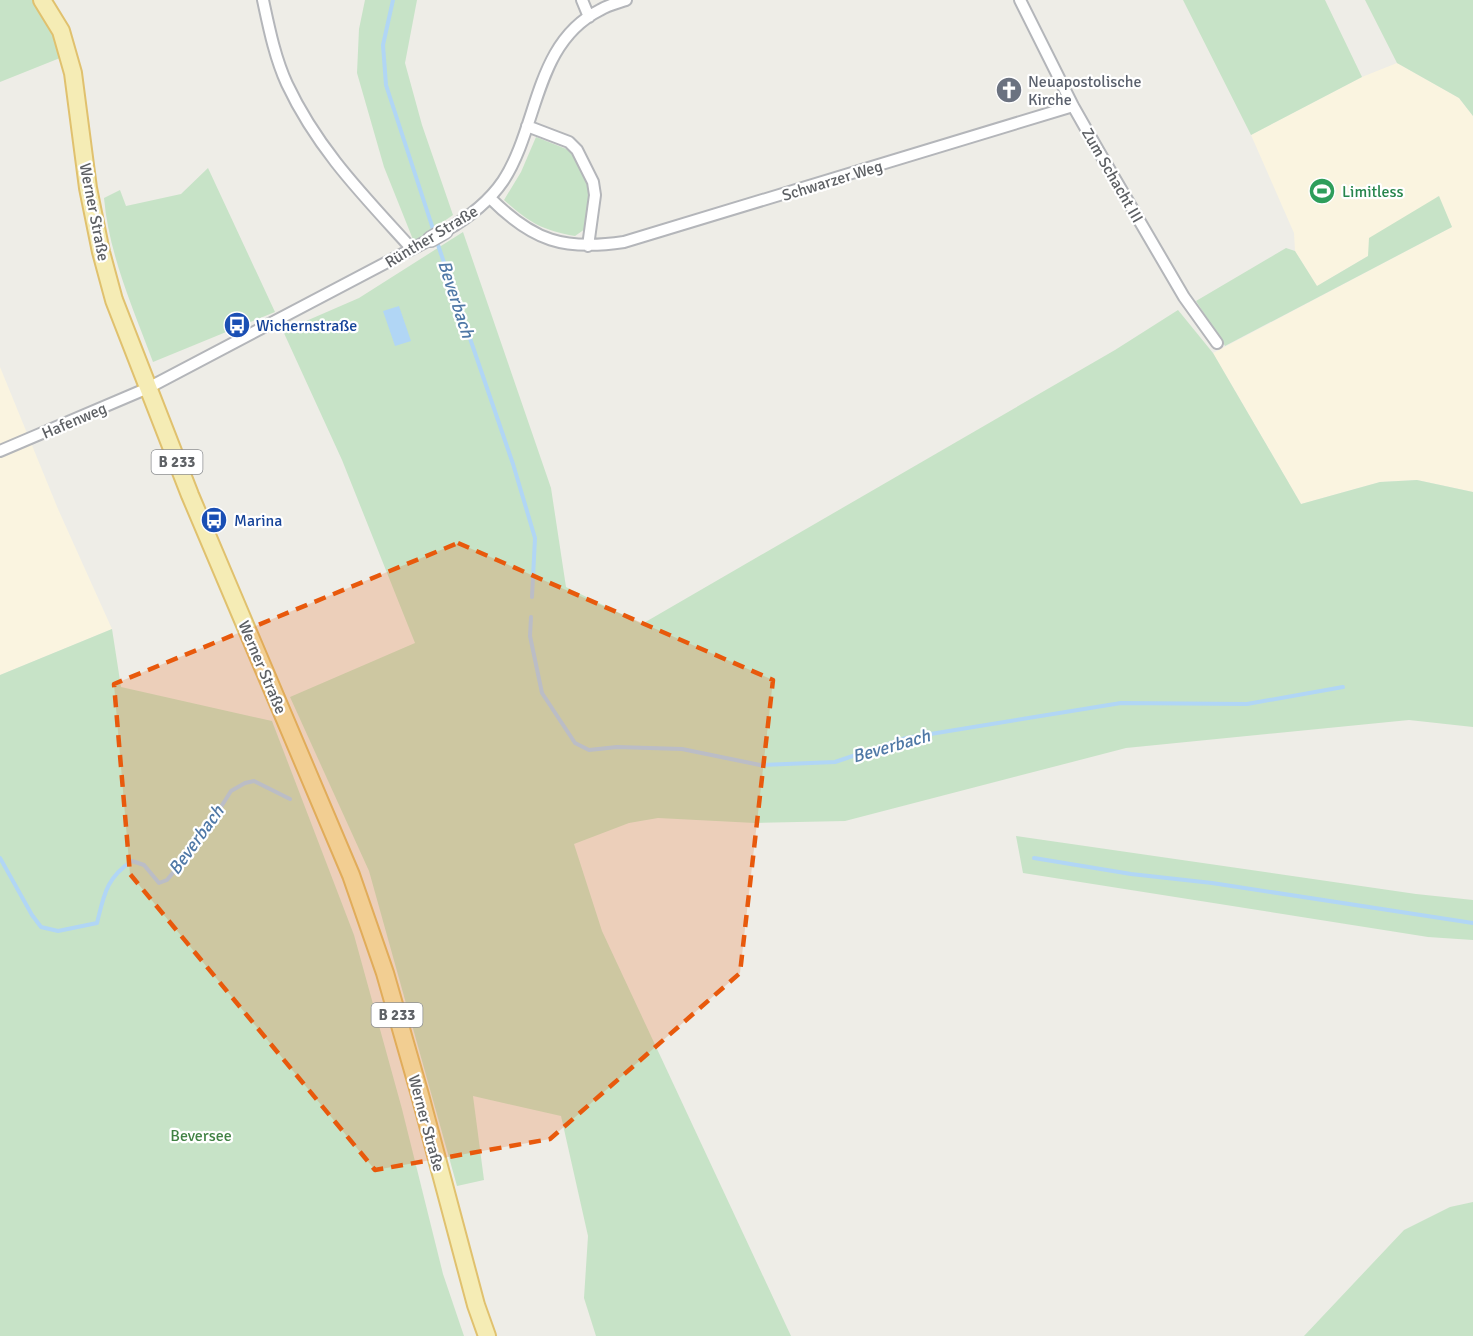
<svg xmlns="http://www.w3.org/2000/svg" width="1473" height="1336" viewBox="0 0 1473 1336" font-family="Signika,sans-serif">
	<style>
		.commercial { fill: #faf4e0 }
		.green { fill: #c7e3c7 }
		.water { fill: #b1d6f5 }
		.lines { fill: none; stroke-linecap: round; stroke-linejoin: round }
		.stream { stroke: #b1d6f5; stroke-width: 4 }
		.street-casing { stroke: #b4b6ba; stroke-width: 14 }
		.secondary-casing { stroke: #b3b5b9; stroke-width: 18 }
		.primary-casing { stroke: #e0c16e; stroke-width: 20 }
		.street { stroke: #fff; stroke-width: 10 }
		.secondary { stroke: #fff; stroke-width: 15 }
		.primary { stroke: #f5ecb5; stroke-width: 16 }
		.marked { fill: #e8590c; fill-opacity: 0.2; stroke: #e8590c; stroke-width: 4.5; stroke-dasharray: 12 8; stroke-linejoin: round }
		.labels { text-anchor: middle; stroke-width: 4.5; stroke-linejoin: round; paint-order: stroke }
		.shield { fill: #fff; stroke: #8e9093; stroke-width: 1.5 }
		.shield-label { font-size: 15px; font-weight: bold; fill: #5e6165 }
		.worship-label { font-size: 16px; fill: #5b616d; stroke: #fff; text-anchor: start }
		.street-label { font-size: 16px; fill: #5e6165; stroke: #fff }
		.leisure-label { font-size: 16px; fill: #27864d; stroke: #fff; text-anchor: start }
		.transit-label { font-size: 16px; fill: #164399; stroke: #fff; text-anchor: start }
		.park-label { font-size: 16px; fill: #418244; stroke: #fff }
		.water-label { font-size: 18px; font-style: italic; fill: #4f78a6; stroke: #fff }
	</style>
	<rect width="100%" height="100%" fill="#eeede7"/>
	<path class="commercial" d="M1397,63l62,35 14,18v376l-56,-12 -37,2 -79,22 -88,-151 239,-126 -14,-31 -70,60 -51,30 -22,-35 -1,-18 -43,-98 111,-58z
		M0,367l58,142 54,120 -112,46z"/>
	<path class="green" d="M0,0h37l28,56 -65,26z
		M365,0h52l-12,63 17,62 31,90 -39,27 -30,-75 -27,-94 2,-44z
		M1183,0h142l37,77 -111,58z
		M1365,0h108v116l-14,-18 -62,-35z
		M536,137l33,13 13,19 9,23 -6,37 -10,7c-34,-6 -46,-14 -71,-36l17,-28z
		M208,168l67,144 -122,50c-20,-54 -44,-107 -49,-164l16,-8 6,16 55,-12z
		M1439,196l13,31 -227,119 -29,-45 90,-53 9,3 22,35 51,-30 1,-18z
		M463,232l88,256 15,99 76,37 473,-274 63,-40 35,43 88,151 79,-22 37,-2 56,12v235l-64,-7 -283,28 -281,73 -90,2 -97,-5 -29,5 -55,21 28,87 189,405h-195l-12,-38 4,-62 -27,-120 -88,-20 11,84 -27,6 -88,-315 -79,-174 125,-54 -73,-183 -59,-129 76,-33z
		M112,629l9,58 151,34 82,214 48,174 41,165 21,62h-464v-661z
		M1016,836l400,58 57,6v40l-45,-3 -405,-64z
		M1473,1202v134h-169l100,-106 46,-23z"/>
	<path class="water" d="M399,306l12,35 -16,5 -12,-35z"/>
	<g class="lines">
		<path class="stream" d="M393,0l-10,45 3,40 48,147
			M437,242l76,222 22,74 -3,59
			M531,617l-1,19 12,57 33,50 14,7 28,-3 65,2 78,16 75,-3 71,-24 215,-35 126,1 96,-17
			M0,858l32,57 9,12 17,4 39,-8c7,-28 9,-45 35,-62l12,4 15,18 8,-3 35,-43 29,-46 14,-8 9,-2 36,18
			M1034,858l97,16 81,9 261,40"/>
		<defs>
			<path id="street" d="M263,0c6,28 12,58 24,84 31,66 77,112 125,165
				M582,0l7,17
				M1020,0l53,106 25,44 86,147 33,46
				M527,126l42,16 8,8 16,32 2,13 -7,51
				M490,198c43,43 74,53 134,44l449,-136
				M445,231c23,-13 43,-28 58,-50 36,-55 31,-138 97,-171 8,-5 17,-7 26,-10
				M0,451l148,-63 283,-149"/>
			<path id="secondary" d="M431,239l14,-8"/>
			<path id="primary" d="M42,0l19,31 12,42 15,115 13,64 13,48 76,195 161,380 34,98 35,122 56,210 11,31"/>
		</defs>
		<use href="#street" class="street-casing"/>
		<use href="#secondary" class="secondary-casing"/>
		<use href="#primary" class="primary-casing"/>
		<use href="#street" class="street"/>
		<use href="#secondary" class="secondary"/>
		<use href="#primary" class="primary"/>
	</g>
	<path class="marked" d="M458,543l315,137 -33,293 -190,166 -175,31 -245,-296 -16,-190z"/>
	<defs>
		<symbol id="church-disc" viewBox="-11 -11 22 22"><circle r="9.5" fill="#6b7280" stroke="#fff"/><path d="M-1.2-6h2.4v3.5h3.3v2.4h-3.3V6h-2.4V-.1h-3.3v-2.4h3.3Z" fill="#fff"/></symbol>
		<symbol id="stadium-disc" viewBox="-11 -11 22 22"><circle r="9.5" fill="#2e9e5b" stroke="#fff"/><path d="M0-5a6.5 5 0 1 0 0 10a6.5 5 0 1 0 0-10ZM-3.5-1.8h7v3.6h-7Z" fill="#fff"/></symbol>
		<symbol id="bus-disc" viewBox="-11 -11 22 22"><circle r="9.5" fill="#1a4fb4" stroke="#fff"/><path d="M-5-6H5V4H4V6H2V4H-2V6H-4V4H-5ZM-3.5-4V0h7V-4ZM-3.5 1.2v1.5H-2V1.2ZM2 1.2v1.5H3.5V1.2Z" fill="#fff"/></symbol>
	</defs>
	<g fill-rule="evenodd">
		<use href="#church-disc" x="994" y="75" width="30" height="30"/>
		<use href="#stadium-disc" x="1307" y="176" width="30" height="30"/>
		<use href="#bus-disc" x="222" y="310" width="30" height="30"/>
		<use href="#bus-disc" x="199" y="505" width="30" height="30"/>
	</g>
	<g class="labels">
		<g class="shield">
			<rect x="151.5" y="450" width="51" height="24" rx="4.5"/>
			<rect x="371.5" y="1003" width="51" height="24" rx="4.5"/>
		</g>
		<g class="shield-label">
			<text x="177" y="467">B 233</text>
			<text x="397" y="1020">B 233</text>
		</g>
		<g class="worship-label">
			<text x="1028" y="87">Neuapostolische<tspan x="1028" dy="18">Kirche</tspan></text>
		</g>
		<g class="street-label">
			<text transform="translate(1113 175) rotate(60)" y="6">Zum Schacht III</text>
			<text transform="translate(832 180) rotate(-17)" y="6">Schwarzer Weg</text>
			<text transform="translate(95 212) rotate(79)" y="6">Werner Straße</text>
			<text transform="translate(431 236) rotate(-31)" y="6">Rünther Straße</text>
			<text transform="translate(74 420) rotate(-23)" y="6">Hafenweg</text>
			<text transform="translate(263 667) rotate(67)" y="6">Werner Straße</text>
			<text transform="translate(427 1123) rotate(75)" y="6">Werner Straße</text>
		</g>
		<g class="leisure-label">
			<text x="1342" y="197">Limitless</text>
		</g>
		<g class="transit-label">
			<text x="256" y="331">Wichernstraße</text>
			<text x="234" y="526">Marina</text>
		</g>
		<g class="park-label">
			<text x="201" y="1141">Beversee</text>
		</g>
		<g class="water-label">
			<text transform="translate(456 299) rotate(72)" y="6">Beverbach</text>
			<text transform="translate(891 746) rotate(-16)" y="6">Beverbach</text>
			<text transform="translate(196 840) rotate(-54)" y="6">Beverbach</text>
		</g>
	</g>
</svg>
